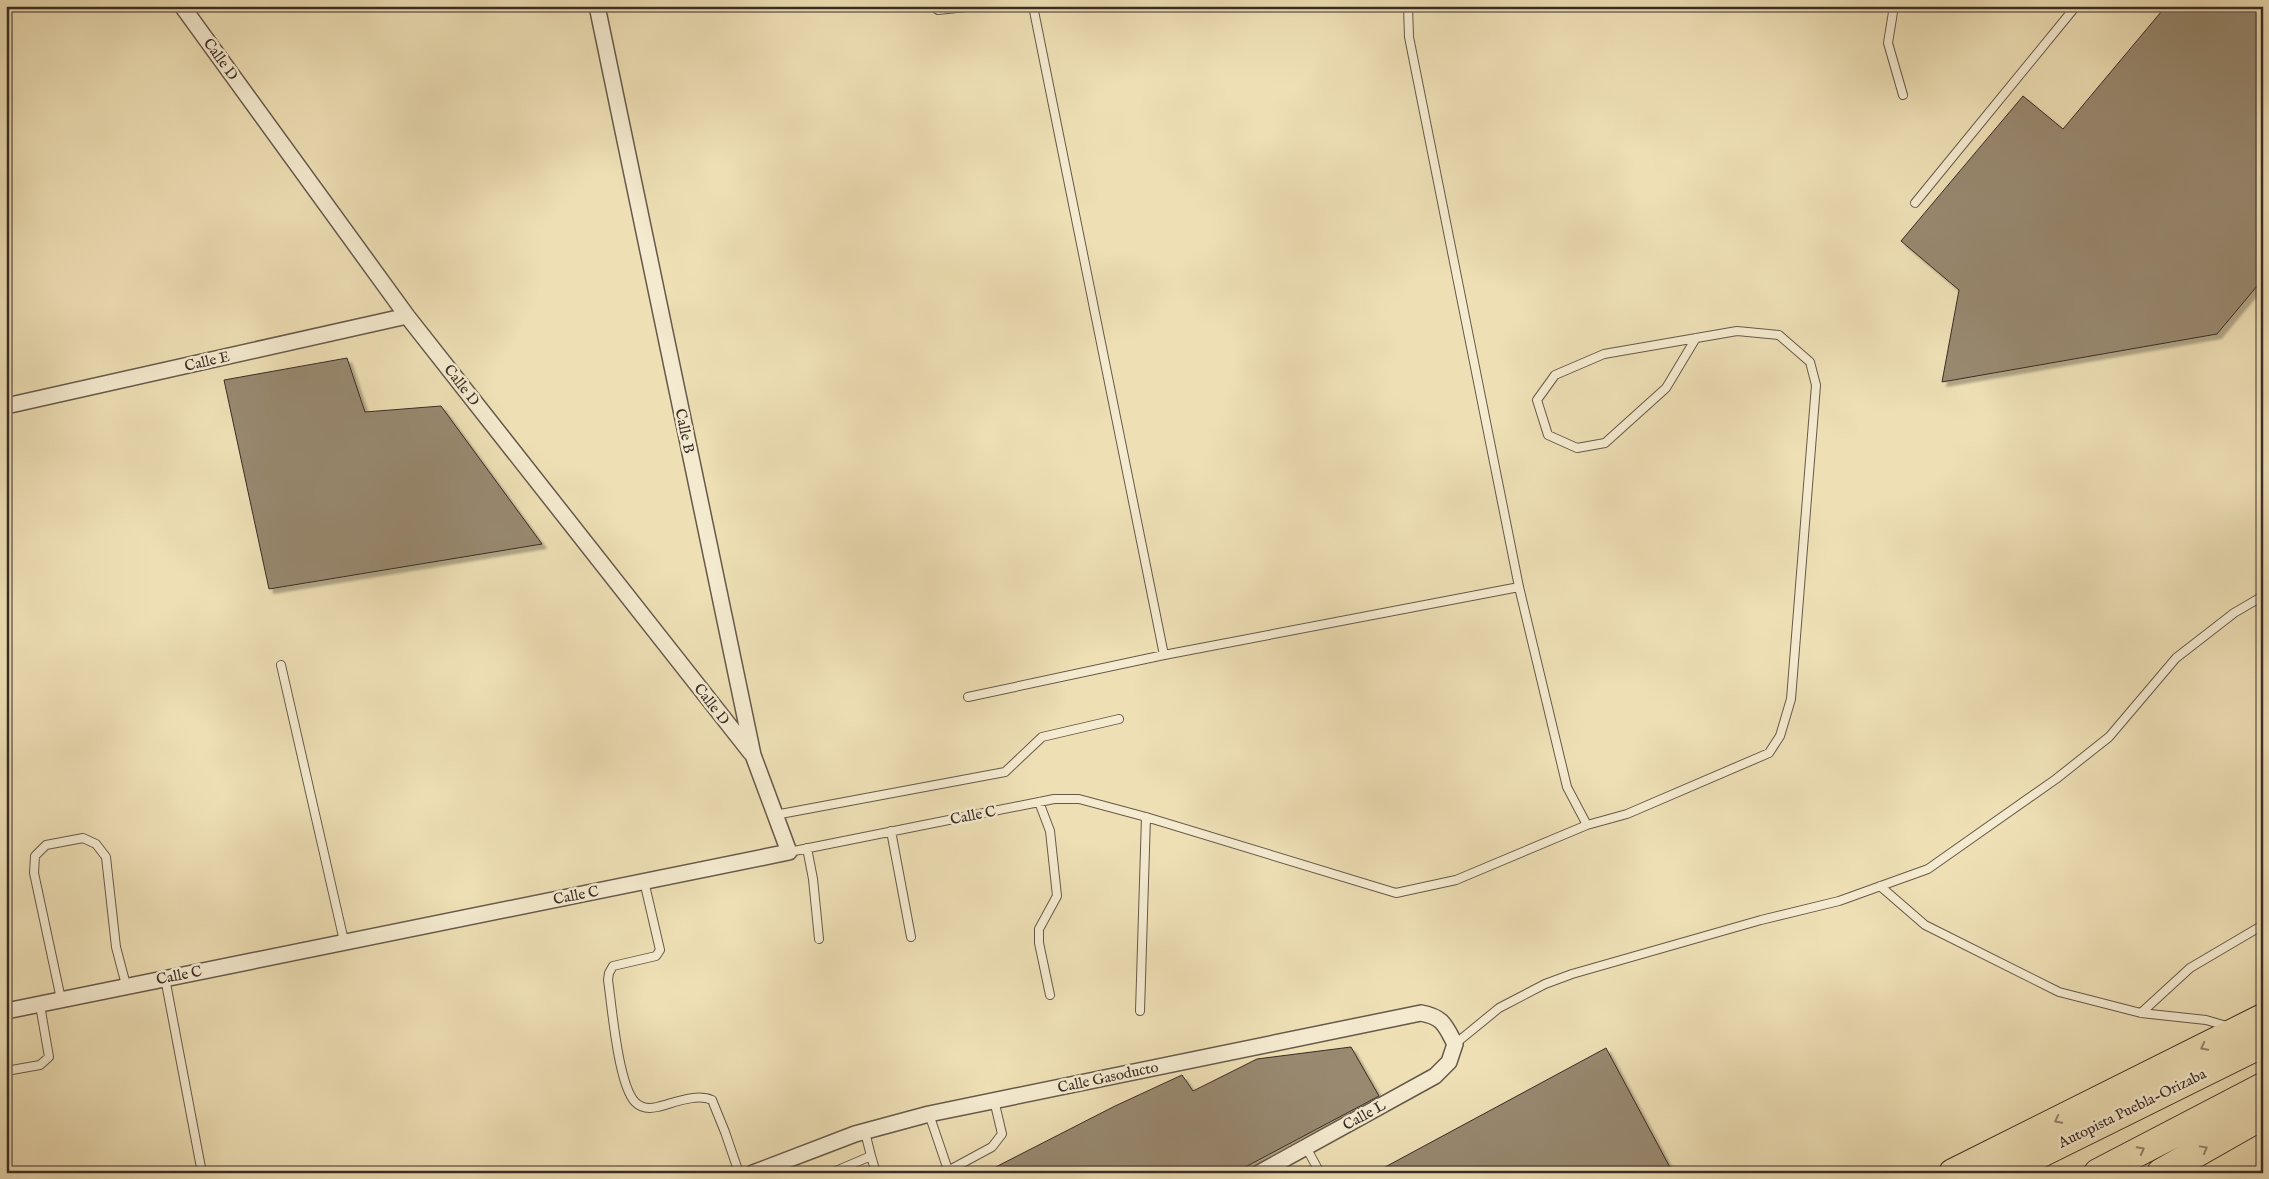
<svg xmlns="http://www.w3.org/2000/svg" width="2269" height="1179" viewBox="0 0 2269 1179" font-family="'IM FELL English',serif">
	<style>
		.building { fill: #988970; stroke: #3a2c26; filter: url(#shadow) }
		.lines { fill: none; stroke-linecap: round; stroke-linejoin: round }
		.lane-casing { stroke: #67594a; stroke-width: 10 }
		.street-casing { stroke: #67594a; stroke-width: 18 }
		.highway-casing { stroke: #3a2c26; stroke-width: 30 }
		.lane { stroke: #f4eacf; stroke-width: 8 }
		.street { stroke: #f4eacf; stroke-width: 15 }
		.highway { stroke: #eedfb5; stroke-width: 28 }
		.oneway { stroke: #94866e }
		.labels { text-anchor: middle; stroke-width: 5; stroke-linejoin: round; paint-order: stroke }
		.street-label { font-size: 15px; fill: #3a2c26; stroke: #f4eacf }
	</style>
	<defs>
		<filter id="shadow"><feDropShadow dx="4.5" dy="4.5" stdDeviation="1" flood-color="#0004"/></filter>
	</defs>
	<rect width="100%" height="100%" fill="#eedfb5"/>
	<filter id="stains"><feTurbulence type="fractalNoise" baseFrequency=".004" numOctaves="4"/><feColorMatrix values="0 0 0 0 .2 0 0 0 0 .09 0 0 0 0 .02 0 0 0 .5 -.17"/></filter>
	<radialGradient id="worn" r=".72"><stop offset=".6" stop-color="#630" stop-opacity="0"/><stop offset="1" stop-color="#630" stop-opacity=".3"/></radialGradient>
	<path class="building" d="M2166,6h97v273l-46,55 -275,48 17,-92 -58,-49 122,-145 40,33z
		M347,358l18,54 76,-6 101,138 -273,45 -45,-209z
		M1351,1047l28,49 -145,77h-250l131,-67 67,-31 11,16 64,-32z
		M1606,1048l67,125h-299z"/>
	<g class="lines">
		<defs>
			<path id="lane" d="M932,6l6,4 38,-4
				M1033,6l131,649
				M1408,6l1,31 110,550 48,200 20,38 40,-11 142,-61 11,-17 11,-37 25,-314 -6,-23 -31,-27 -42,-4 -133,23 -49,21 -18,25 11,35 29,13 28,-5 61,-55 30,-50
				M1894,6l-6,37 15,52
				M1915,203l161,-197
				M281,665l63,276
				M968,697l196,-42 355,-68
				M1039,802l11,29 7,65 -18,33v14l11,52
				M775,815l230,-43 37,-35 77,-18
				M891,831l20,106
				M807,848l6,31 6,60
				M789,852l265,-53h25l67,18 250,76 60,-13 131,-55
				M644,881l16,69 -4,6 -43,10 -4,7 -1,7c4,27 10,104 27,122 6,6 14,7 22,5 17,-4 39,-14 55,-7l13,32 14,41
				M1880,886l45,39 134,67 82,21 65,7 24,7
				M165,978l37,195
				M61,999l-27,-126 1,-17 11,-11 37,-7 13,6 10,13 10,90 10,38
				M1140,1011l6,-194
				M2141,1013l49,-45 73,-43
				M1455,1044l44,-36 46,-24 27,-10 189,-54 78,-19 89,-32 128,-90 53,-42 67,-79 58,-45 29,-17
				M6,1071l34,-6 9,-8 -9,-52
				M929,1114l19,56
				M1306,1147l14,26
				M871,1156l5,17
				M831,1173l40,-17 -6,-24
				M944,1173l48,-26 10,-13 -8,-34"/>
			<path id="street" d="M182,6l225,310 344,437
				M6,406l401,-90
				M6,1011l783,-159 -36,-97 -156,-749
				M753,1173l102,-39 74,-20 492,-101c22,4 24,12 34,31l-6,18 -14,14 -176,97"/>
			<path id="highway" d="M1953,1173l310,-155
				M2001,1173l262,-130
				M2098,1173l165,-86
				M2161,1173l102,-58"/>
		</defs>
		<use href="#lane" class="lane-casing"/>
		<use href="#street" class="street-casing"/>
		<use href="#highway" class="highway-casing"/>
		<use href="#lane" class="lane"/>
		<use href="#street" class="street"/>
		<use href="#highway" class="highway"/>
	</g>
	<defs><path id="oneway-chevron" d="M-2-3.5L2.5 0L-2 3.5" fill="none" stroke-width="1.6" stroke-linecap="round" stroke-linejoin="round" transform="scale(1.25)"/></defs>
	<g class="oneway">
		<use href="#oneway-chevron" transform="translate(2204 1047) rotate(153)"/>
		<use href="#oneway-chevron" transform="translate(2058 1120) rotate(153)"/>
		<use href="#oneway-chevron" transform="translate(2204 1149) rotate(-29)"/>
		<use href="#oneway-chevron" transform="translate(2141 1150) rotate(-28)"/>
	</g>
	<g class="labels">
		<g class="street-label">
			<text transform="translate(221 59) rotate(54)" y="5">Calle D</text>
			<text transform="translate(207 361) rotate(-13)" y="5">Calle E</text>
			<text transform="translate(462 385) rotate(52)" y="5">Calle D</text>
			<text transform="translate(685 431) rotate(78)" y="5">Calle B</text>
			<text transform="translate(712 704) rotate(52)" y="5">Calle D</text>
			<text transform="translate(973 815) rotate(-11)" y="5">Calle C</text>
			<text transform="translate(576 895) rotate(-11)" y="5">Calle C</text>
			<text transform="translate(179 975) rotate(-11)" y="5">Calle C</text>
			<text transform="translate(1108 1077) rotate(-12)" y="5">Calle Gasoducto</text>
			<text transform="translate(2132 1108) rotate(-26)" y="5">Autopista Puebla-Orizaba</text>
			<text transform="translate(1364 1115) rotate(-29)" y="5">Calle L</text>
		</g>
	</g>
	<rect width="2269" height="1179" fill="none" stroke="#eedfb5" stroke-width="25"/>
	<rect x="8" y="8" width="2254" height="1164" fill="none" stroke="#3a2c26" stroke-width="2.5"/>
	<rect x="12" y="12" width="2244" height="1154" fill="none" stroke="#3a2c26"/>
	<rect width="100%" height="100%" filter="url(#stains)"/>
	<rect width="100%" height="100%" fill="url(#worn)"/>
</svg>
